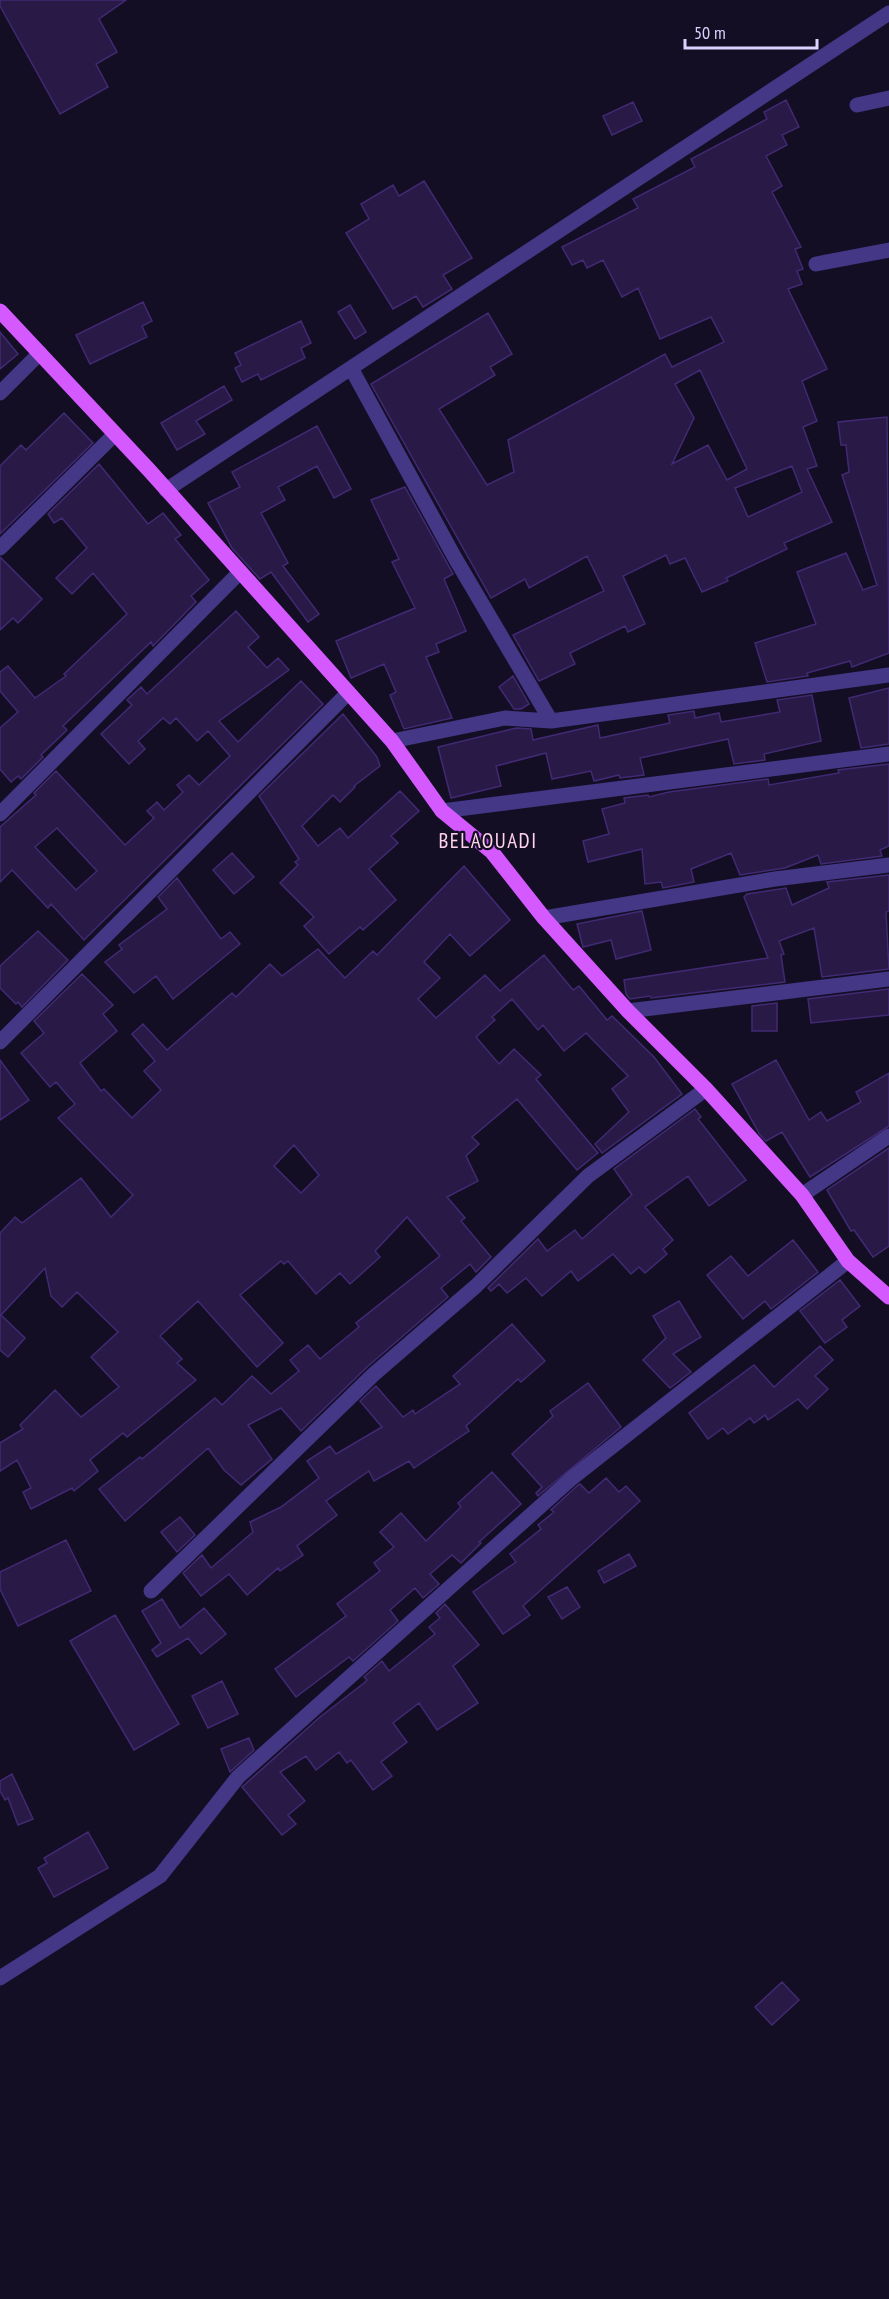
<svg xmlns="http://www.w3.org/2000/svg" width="889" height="2299" viewBox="0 0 889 2299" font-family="'PT Sans Narrow',sans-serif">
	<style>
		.building { fill: #281947; stroke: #412a73; stroke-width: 1.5; fill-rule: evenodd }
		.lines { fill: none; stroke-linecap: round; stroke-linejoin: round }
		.minor { stroke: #433786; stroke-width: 15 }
		.major { stroke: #d459ff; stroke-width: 15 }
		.labels { text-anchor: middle; stroke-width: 4.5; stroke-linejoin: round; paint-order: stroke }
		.quarter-label { font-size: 21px; letter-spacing: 1.5px; fill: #ffd4ea; stroke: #140e25 }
	</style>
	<rect width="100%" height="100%" fill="#140e25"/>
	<path class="building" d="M0,0h126l-27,19 18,33 -21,12 12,23 -48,27 -60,-108z
		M786,100l13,27 -17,8 5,10 -21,11 16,30 -10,6 29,55 -6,2 8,20 -6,2 5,13 -14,5 39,80 -25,12 15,40 -14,6 14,39 -10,3 25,53 -48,21 3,6 -61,29 2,3 -26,11 -17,-34 -15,6 -4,-9 -43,21 22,48 -17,8 -3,-6 -55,27 5,11 -36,17 -26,-46 91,-44 -17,-35 -58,32 -4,-9 -34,19 -120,-214 117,-71 24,41 -22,13 5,8 -56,34 48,76 27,-13 -6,-32 157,-86 7,13 52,-25 -13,-25 -51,22 -22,-51 -16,9 -19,-37 -16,8 -4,-8 -11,5 -10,-18 76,-39 -5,-9 62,-32 -4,-8 76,-40 -3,-7zM700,370l47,99 -20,11 -19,-35 -36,19 22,-46 -19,-34zM792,466l10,26 -54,25 -13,-29z
		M633,102l9,19 -30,14 -9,-19z
		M424,181l48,77 -29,17 9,14 -29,18 -7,-11 -23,13 -47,-76 23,-14 -8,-15 32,-19 6,11z
		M143,302l9,19 -10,5 5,11 -57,27 -14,-29z
		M350,305l16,27 -11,7 -17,-27z
		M301,321l10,22 -10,5 4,10 -44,22 -3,-6 -16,8 -7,-14 6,-3 -6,-12z
		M0,332l18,22 -18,15z
		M224,386l8,14 -36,21 9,13 -28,16 -16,-27z
		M64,413l29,30 -93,91v-68l21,-21 5,5z
		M887,417l2,236 -37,14 -2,-6 -43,12 1,3 -41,6 -12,-39 61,-19 -19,-52 49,-19 17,37 14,-5 -35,-110 7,-3 -3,-27h-5l-3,-23z
		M317,426l34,63 -17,9 -17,-32 -39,21 7,13 -24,13 27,50 -5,3 36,48 -11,8 -37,-50 -11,7 -28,-31 -24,-45 32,-16 -8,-15z
		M99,464l49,60 15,-11 18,22 -6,4 34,41 -18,16 5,6 -43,44 -2,-4 -88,84 4,4 -26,25 2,2 -22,22 -3,-3 -7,6 -11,-13v-41l18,-16 -18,-21v-19l8,-6 27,32 31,-22 -2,-2 63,-60 -34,-41 -21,21 -16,-16 31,-30 -25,-30 -8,5 -6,-9z
		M405,487l48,87 -9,5 22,52 -30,13 3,8 -13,5 26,61 -48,11 -14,-34 6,-3 -12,-28 -33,14 -15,-37 79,-33 -23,-46 7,-3 -28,-59z
		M0,557l42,42 -24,24 -5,-5 -13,12z
		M236,611l23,26 -11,10 19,21 11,-10 11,12 -70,51 19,21 63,-61 22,23 -239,236 -33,-36 -3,4 -36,-38 -12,12v-55l36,-32 -2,-2 22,-22 69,74 29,-27 -7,-7 10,-9 7,8 19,-18 -6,-7 12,-10 10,10 31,-29 -22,-25 -11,10 -21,-23 -6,6 -7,-6 -25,23 7,8 -16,15 -28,-30 31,-29 -5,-5 14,-13 6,7zM57,828l40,43 -21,19 -41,-43z
		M513,676l16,28 -8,5h-7l-15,-22z
		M889,688v56l-28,4 -12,-50z
		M812,695l9,46 -57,13 1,6 -31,4 -6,-25 -88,19 4,17 -24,3 -1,-3 -25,6 -3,-10 -39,8 -6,-26 -50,13 5,20 -50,12 -13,-51 78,-19 15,1 2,11 65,-15 2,13 70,-15 -2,-8 26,-4 1,7 24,-5 2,9 59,-10 -3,-12z
		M343,714l34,43 3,9 -26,20 1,1 -15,15 -7,-7 -31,31 16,20 22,-18 8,10 52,-47 19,20 -28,25 7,7 -29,26 27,31 -33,30 -3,-3 -31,27 -25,-28 10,-9 -34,-34 18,-18 -3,-3 4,-3 -40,-63z
		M889,764v82l-9,4 2,6 -61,8 -3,-9 -33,13 -45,7 -9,-22 -40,16 3,13 -31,6 -2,-6 -16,2 -3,-35 -54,13 -5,-21 26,-7 -7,-25 23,-6 -1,-5 24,-3 1,2 20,-5 99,-13 1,6 70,-12 -1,-3z
		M232,853l22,24 -20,17 -21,-24z
		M464,866l46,54 -40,36 -20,-22 -26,28 16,16 -22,21 18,19 49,-43 15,16 44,-36 29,35 6,-4 28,34 5,-4 42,41 28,37 -80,59 -7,-9 34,-32 -17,-23 16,-13 -42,-43 -22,18 -21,-26 -5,5 -26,-31 -20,18 3,3 -19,17 23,27 15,-15 27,26 -5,4 62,74 -21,17 -60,-71 -45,38 7,7 -13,12 12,25 -31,16 18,21 -4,3 30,36 -15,15 -6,-8 -29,24 7,9 -81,70 -66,64 -20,-23 -33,17 24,34 -31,26 -17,-15 -16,-22 -83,73 -26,-32 41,-32 2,2 73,-61 7,7 30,-29 19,18 28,-23 -9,-11 18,-15 12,14 39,-32 -3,-4 84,-67 -33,-39 -32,34 5,6 -30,27 -10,-11 -24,21 -28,-33 -4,3 -3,-3 -41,34 43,48 -26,24 -59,-66 -38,35 22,23 -5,4 19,17 -69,57 -4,-4 -33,27 8,11 -24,20 -2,-3 -41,21 -8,-17 8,-4 -14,-28 -17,11v-28l23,-14 -3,-4 35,-35 26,27 38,-30 -28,-30 27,-25 -41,-40 -15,15 -11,-11 -6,-28 -44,47 24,23 -17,19 -8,-7v-117l15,-16 7,6 59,-45 30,39 22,-22 -75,-77 17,-14 -19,-22 -6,5 -29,-34 23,-20 -10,-12 48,-47 31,31 -10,9 14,17 -37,32 21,28 3,-2 28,29 29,-28 -17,-19 11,-10 -23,-27 11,-10 24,26 65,-57 4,4 34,-33 12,12 36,-27 27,29 28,-27 4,4zM294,1145l25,30 -18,18 -27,-27z
		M889,875v36l-3,1 3,57 -67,8 -8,-49 -35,13 5,13 -3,1 4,27 -134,16 -1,-2 -20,3 -4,-5 -2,-14 144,-22 -24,-61 3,-3 39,-6 6,17 37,-17 -2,-6z
		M177,878l44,61 9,-7 10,12 -67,55 -17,-23 -22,17 -29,-31 17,-13 -3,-4 48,-36 -9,-12z
		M642,911l9,39 -35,9 -5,-19 -28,7 -6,-23z
		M38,931l30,29 -46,47 -4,-5 -2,2 -16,-16v-22z
		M889,989v26l-78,8 -3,-24z
		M777,1003v28h-25v-25z
		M0,1060l29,40 -29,20z
		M776,1060l33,60 12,-8 6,9 34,-19 -5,-10 33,-19v53l-79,51 -28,-45 -16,9 -6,-6 -28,-51z
		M695,1109l6,8 -3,2 48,61 -37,26 -21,-30 -43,31 28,33 -10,9 4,5 -22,19 -6,-6 -8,7 -18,-20 -35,27 -7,-10 -29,25 -16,-18 -19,15 -8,-9 -8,7 -3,-3 50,-49 9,12 28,-21 7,9 50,-44 -18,-26z
		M889,1148v98l-16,11 -19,-27 -3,1 -24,-41z
		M793,1240l25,32 -47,37 -6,-8 -22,18 -36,-44 24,-19 17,20z
		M840,1280l20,26 -18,14 5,7 -22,16 -25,-32z
		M679,1301l22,36 -28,17 18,18 -21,16 -27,-28 23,-22 -13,-22z
		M512,1324l33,37 -24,21 -3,-3 -52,47 3,5 -55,37 -5,-7 -35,20 -5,-10 -43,30 11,14 -40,31 6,9 -23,16 -2,-3 -31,27 -18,-21 -28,22 -18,-23 19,-18 9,13 42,-36 -3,-10 31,-15 38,-29 -12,-17 23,-15 6,8 46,-27 -22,-26 16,-15 27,31 10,-7 2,4 45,-30 -7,-8z
		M820,1346l13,14 -18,16 13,13 -21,20 -9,-10 -30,21 -3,-5 -11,8 -4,-5 -22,16 -5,-6 -15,11 -19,-26 65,-48 20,22z
		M588,1383l33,44 -83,69 -2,-3 6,-6 -30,-33 41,-38 -3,-5z
		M492,1472l29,32 -42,38 2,1 -20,20 -9,-8 -22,19 9,10 -16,14 -8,-10 -25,22 8,11 -45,40 -4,-4 -53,40 -21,-28 71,-53 -9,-12 43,-33 -6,-8 20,-16 -14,-15 21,-19 25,28 35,-34 -3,-4z
		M606,1478l13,14 7,-6 14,15 -117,105 7,9 -27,19 -30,-42 43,-30 -6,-8 31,-25 -3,-4 16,-13 -3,-2 27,-25 2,-1 9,9z
		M180,1517l15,18 -18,17 -16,-20z
		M66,1540l25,51 -73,35 -18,-37v-17z
		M629,1554l7,12 -32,17 -6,-12z
		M567,1587l13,20 -18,12 -14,-22z
		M162,1599l18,29 24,-20 22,26 -25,20 -13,-16 -31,19 -5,-7 9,-7 -19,-32z
		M445,1604l34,41 -26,21 25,37 -41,27 -18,-27 -26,20 14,19 -26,20 11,14 -19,14 -22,-30 -4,3 -8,-11 -23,18 -10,-14 -26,16 25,29 -17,14 8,9 -14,11 -40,-48 78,-70 44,-34 3,-3 -3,-3 18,-16 7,10 46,-37 -6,-7 11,-9 -4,-5z
		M115,1615l64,109 -45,26 -64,-109z
		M222,1681l16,33 -30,14 -16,-32z
		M249,1738l5,12 -24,22 -9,-23z
		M12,1774l21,45 -15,6 -10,-27 -3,2 -5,-9v-10z
		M88,1832l20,36 -54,29 -16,-29 9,-5 -3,-5z
		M782,1982l17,18 -27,25 -17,-18z"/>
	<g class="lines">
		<path class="minor" d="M857,105l32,-7
			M816,264l73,-14
			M351,368l104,190 96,163
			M0,393l40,-40
			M166,490l723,-477
			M0,548l115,-114
			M392,741l113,-23 46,3 338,-46
			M442,811l447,-57
			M0,814l240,-242
			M544,918l231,-39 114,-14
			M628,1011l261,-32
			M0,1042l348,-349
			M802,1195l87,-59
			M151,1591l223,-217 102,-88 112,-110 118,-87
			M0,1978l160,-102 78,-99 334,-299 276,-217"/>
		<path class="major" d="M0,311l149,159 243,271 50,70 50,41 52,66 84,93 78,78 96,106 46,66 41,36"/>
	</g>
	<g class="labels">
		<g class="quarter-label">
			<text x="488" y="848">BELAOUADI</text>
		</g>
	</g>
	<path d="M685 39v9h132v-9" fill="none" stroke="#dcd2ff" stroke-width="3"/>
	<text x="694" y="39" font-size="18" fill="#dcd2ff" stroke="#140e25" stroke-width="4.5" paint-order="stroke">50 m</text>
</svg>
